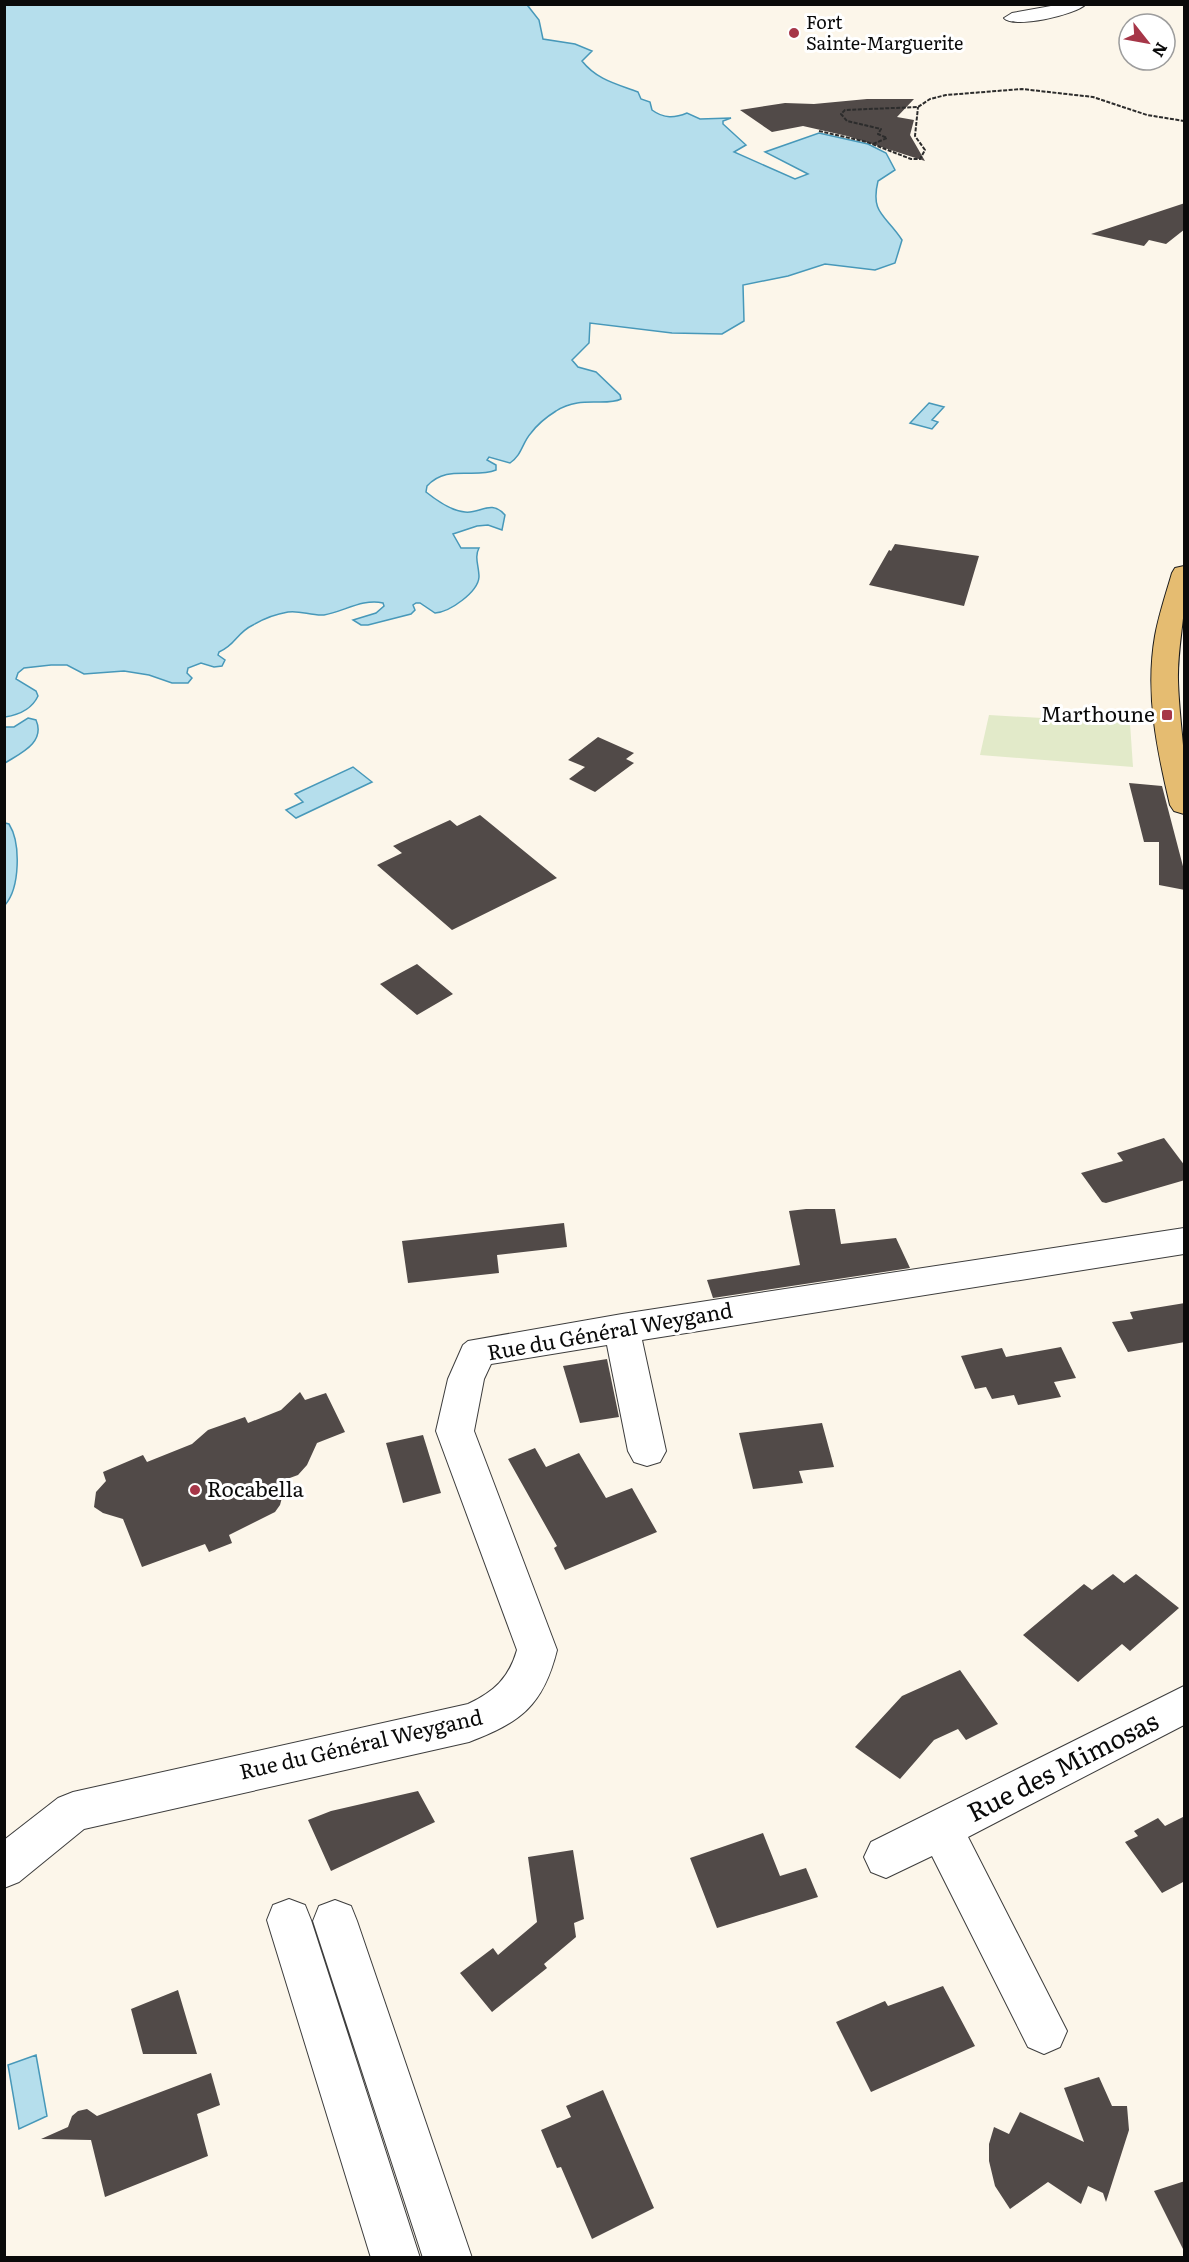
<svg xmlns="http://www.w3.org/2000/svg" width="1189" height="2262" viewBox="0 0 1189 2262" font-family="Literata,serif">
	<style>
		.pitch { fill: #e2eac9 }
		.water { fill: #b5deec; stroke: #4798b9; stroke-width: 1.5 }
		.building { fill: #514a48 }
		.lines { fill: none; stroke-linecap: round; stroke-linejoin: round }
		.minor-casing { stroke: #3d3d3d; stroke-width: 2 }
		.major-casing { stroke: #1b1b1b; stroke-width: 2 }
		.path { stroke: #2c2c2c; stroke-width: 2; stroke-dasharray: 4 1.5; stroke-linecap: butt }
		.minor { fill: #fff; fill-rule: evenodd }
		.major { fill: #e5bc71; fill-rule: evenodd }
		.poi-dot { fill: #a63648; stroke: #fff; stroke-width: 2 }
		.labels { text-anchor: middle; stroke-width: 6; stroke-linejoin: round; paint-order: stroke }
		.far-poi-label { font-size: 18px; fill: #0a0a0a; stroke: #fff; text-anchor: start }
		.poi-label { font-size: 21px; fill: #0a0a0a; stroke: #fff; text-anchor: end }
		.street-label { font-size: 21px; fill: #0a0a0a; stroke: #fff }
		.near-street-label { font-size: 26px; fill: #0a0a0a; stroke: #fff }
	</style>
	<rect width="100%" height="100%" fill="#fcf6ea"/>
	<path class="pitch" d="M989,715l141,8 3,44 -153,-12z"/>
	<path class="water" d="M5,4l526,1 -3,1 11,14 4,19 32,5 17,7 -10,10c15,19 35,23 56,31l3,7 9,3 2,8c12,9 23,8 35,3l13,6 31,-1 -8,3v3l23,21 -12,7 61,27 13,-5 -43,-22 54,-19 49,11 18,9 9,17 -17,11c-8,33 8,34 24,59l-7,23 -20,7 -50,-6 -37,12 -45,9 1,36 -22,13 -50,-1 -82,-10 -1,20 -17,17 6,7 18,5 24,23 1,4c-15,8 -41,-4 -65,12 -8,5 -19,14 -25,22 -9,10 -9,22 -21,30l-21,-6 -2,3 9,5v5c-23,9 -49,-6 -69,16l-1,6c10,8 25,19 39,20 15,2 26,-13 40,3l-3,15 -14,-5 -11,1 -24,8 8,14h18c-5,9 0,18 0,29 -1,15 -29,35 -44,36l-15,-10h-4l-3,2 2,5 -4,4 -43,11h-7l-8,-5 23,-7 8,-7 -1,-3c-20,-5 -40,9 -59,12 -13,1 -24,-5 -36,-3 -12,2 -25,7 -35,13 -17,8 -17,20 -34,27l-1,3 7,5 -3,6 -8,1 -13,-4 -13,5 -1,5 5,5 -4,5h-16l-23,-8 -25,-4 -40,3 -17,-9h-16l-27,3 -6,5 -2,6 20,12 2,5c-6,13 -20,19 -33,21z
		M929,403l15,4 -12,13 6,2 -6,7 -22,-6z
		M28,718l8,2c10,23 -17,34 -31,43v-36h9z
		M353,767l19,15 -76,36 -10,-8 17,-8 -8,-8z
		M5,823l4,1c12,19 11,64 -4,81z
		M36,2055l11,61 -28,13 -11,-64z"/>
	<path class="building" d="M867,99h47l-17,18 17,3 -4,15 15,26 -78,-25 -44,-10 -31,6 -32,-22 45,-7 29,1z
		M1185,203v26l-19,15 -17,-4 -5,6 -53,-12z
		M895,544l84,12 -15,50 -95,-21 20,-35 2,1z
		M598,737l36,16 -8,6 8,4 -39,29 -26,-13 16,-12 -17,-7z
		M1129,783l33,3 23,88v16l-26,-5v-43h-15z
		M480,815l77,63 -105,52 -75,-65 25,-12 -9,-7 57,-26 7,6z
		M417,964l36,30 -36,21 -37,-31z
		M1164,1138l21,28v14l-79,23 -4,-1 -21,-29 42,-12 -6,-8z
		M806,1209h29l6,35 55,-6 14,30 -197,30 -6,-18 93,-15 -11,-54z
		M564,1223l3,24 -70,8 2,18 -91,10 -6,-42z
		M1185,1303v39l-57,10 -16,-30 21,-3 -3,-7z
		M1061,1347l15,31 -22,4 7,15 -43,8 -4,-10 -22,4 -6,-12 -11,2 -14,-33 41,-8 4,9z
		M607,1359l12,58 -39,6 -17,-57z
		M300,1392l5,8 21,-7 19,39 -28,11 -10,22 -9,10 -11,4 -7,26 -5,7 -46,23 3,8 -23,9 -4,-8 -63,23 -19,-48 -20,-6 -9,-6 2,-15 10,-11 -3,-9 40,-17 4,7 45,-18 16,-14 37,-13 3,6 33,-13z
		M822,1423l12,44 -35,4 4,12 -50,6 -14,-56z
		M423,1435l18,58 -38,10 -17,-60z
		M535,1448l11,19 33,-14 27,45 26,-10 25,44 -92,38 -11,-22 3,-2 -49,-87z
		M1113,1574l11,9 12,-9 43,34 -49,43 -8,-7 -44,38 -55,-47 61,-51 8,6z
		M960,1670l38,54 -32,16 -8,-11 -24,11 -34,39 -45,-32 47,-51z
		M418,1791l17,31 -104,49 -23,-51 23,-9z
		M1185,1816v65l-23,12 -37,-51 13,-6 -4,-5 24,-13 7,8z
		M763,1833l17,43 26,-8 12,29 -101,31 -27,-70z
		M573,1850l11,69 -10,4 2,14 -32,27 3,4 -55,44 -32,-39 33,-25 5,7 39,-33 -9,-65z
		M943,1986l32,60 -104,46 -35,-70 49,-21 3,5z
		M178,1990l19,64h-54l-12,-45z
		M211,2073l9,32 -23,9 11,42 -103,41 -14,-57 -50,-1 27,-12 4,-11 6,-5 9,-2 10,7z
		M1099,2077l13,29h15l2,24 -23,72 -3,-9 -15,-7 -7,18 -33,-22 -38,27 -15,-23 -6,-25v-17l5,-17 15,7 11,-22 64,30 -20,-54z
		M603,2090l51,118 -62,31 -31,-72 -4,1 -16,-38 30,-13 -5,-11z
		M1185,2181v72l-31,-62z"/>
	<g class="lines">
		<defs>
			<path id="minor" d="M1062,4h24c-10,11 -73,25 -82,14l8,-5z
				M1184,1228v26l-542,86 24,111 -6,11 -13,4 -13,-4 -6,-11 -21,-106 -116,19 -7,15 -10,52 83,219c-14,56 -36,72 -88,92l-385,87 -65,53 -15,6v-48l54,-42 15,-6 395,-88c26,-12 41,-26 49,-54l-81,-219 12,-52 15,-34 5,-4 154,-27z
				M1184,1686v39l-216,112 99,194 -7,16 -16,7 -16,-7 -96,-191 -46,22 -15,-6 -7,-15 7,-15z
				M289,1899l16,6 6,15 109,338h-49l-104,-338 6,-15z
				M335,1900l16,6 6,15 115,337h-49l-110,-337 6,-15z"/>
			<path id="major" d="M1184,566c5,38 -7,76 -6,114 1,45 11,90 6,134l-10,-3 -4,-6c-13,-55 -25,-112 -15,-169 4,-22 11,-42 17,-63l3,-5z"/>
		</defs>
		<use href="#minor" class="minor-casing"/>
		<use href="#major" class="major-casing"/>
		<path class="path" d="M819,131l48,11 44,17h9l5,-9 -10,-14 3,-29
			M873,144l14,-6 -9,-4 3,-5 -34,-8 -6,-7 4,-4 73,-3 12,-8 16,-4 76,-6 71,8 54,18 37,6"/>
		<use href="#minor" class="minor"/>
		<use href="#major" class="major"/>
	</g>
	<g class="poi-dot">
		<circle cx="794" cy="33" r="6"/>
		<rect x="1161" y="709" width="12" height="12" rx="3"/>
		<circle cx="195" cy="1490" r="6"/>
	</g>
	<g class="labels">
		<g class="far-poi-label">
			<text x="806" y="29">Fort<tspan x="806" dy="21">Sainte-Marguerite</tspan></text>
		</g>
		<g class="poi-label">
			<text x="1155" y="722">Marthoune</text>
			<text x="207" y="1497" text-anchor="start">Rocabella</text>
		</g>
		<g class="street-label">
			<text transform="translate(610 1332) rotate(-10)" y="7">Rue du Général Weygand</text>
			<text transform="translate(361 1745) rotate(-13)" y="7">Rue du Général Weygand</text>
		</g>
		<g class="near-street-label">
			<text transform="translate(1063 1767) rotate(-27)" y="9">Rue des Mimosas</text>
		</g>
	</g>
	<rect width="1189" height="2262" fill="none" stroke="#0a0a0a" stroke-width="12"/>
	<g transform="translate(1147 42) rotate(121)"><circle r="28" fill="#ffffff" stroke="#9d9d9d" stroke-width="1.5"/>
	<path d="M0-4.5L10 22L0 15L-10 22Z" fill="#a63648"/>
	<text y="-9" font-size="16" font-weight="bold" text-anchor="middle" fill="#0a0a0a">N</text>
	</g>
</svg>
